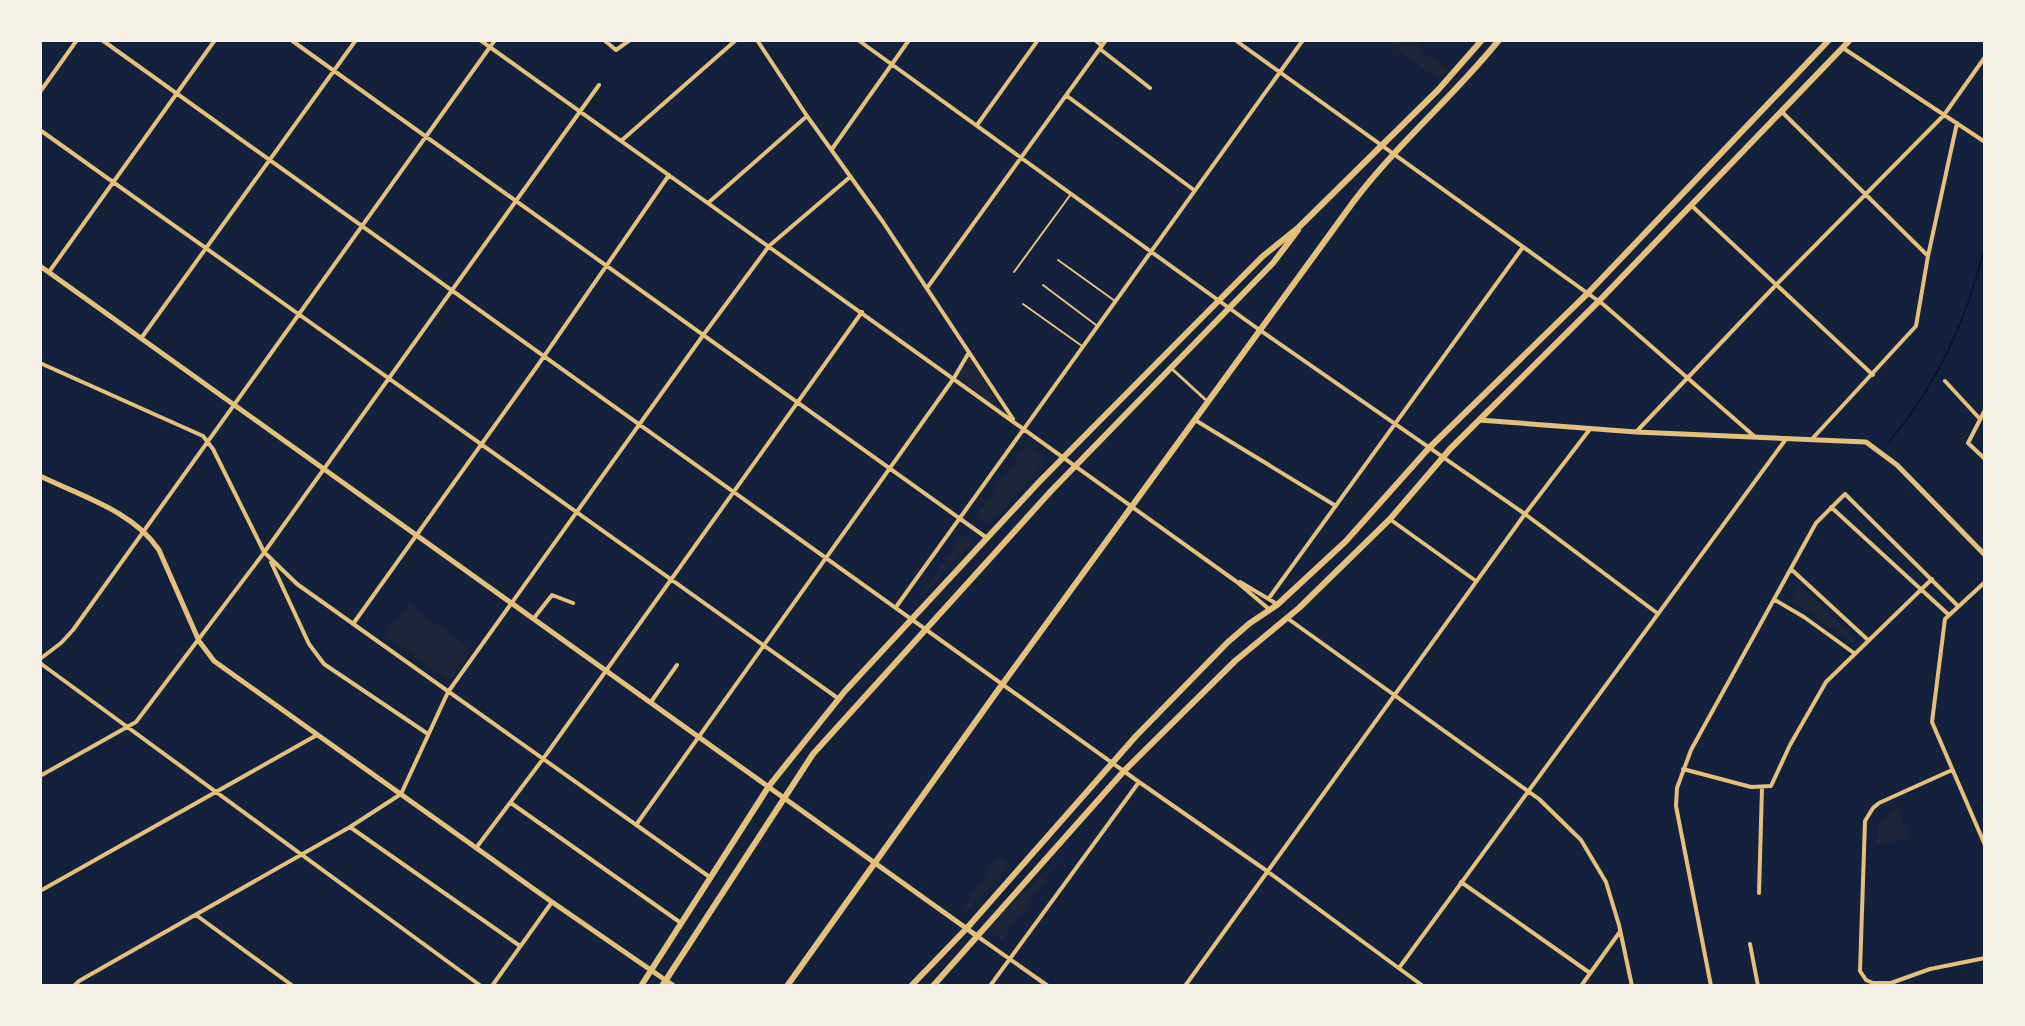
<svg xmlns="http://www.w3.org/2000/svg" width="2025" height="1026" viewBox="0 0 2025 1026" font-family="'Varela Round',sans-serif">
	<style>
		.green { fill: #1d2539 }
		.lines { fill: none; stroke-linecap: round; stroke-linejoin: round }
		.stream { stroke: #0b132b; stroke-width: 2 }
		.service { stroke: #e5c07b; stroke-width: 2 }
		.pedestrian { stroke: #e5c07b; stroke-width: 3 }
		.minor { stroke: #e5c07b; stroke-width: 4 }
		.tertiary { stroke: #e5c07b; stroke-width: 5 }
		.primary { stroke: #e5c07b; stroke-width: 6 }
	</style>
	<rect width="100%" height="100%" fill="#14213d"/>
	<path class="green" d="M1391,40h31l-3,6 5,8 9,3 16,12 -10,11 -51,-37z
		M969,357l34,54 -46,-33z
		M1027,445l16,12 2,5 -54,60 -5,1 -10,-7z
		M963,534l8,5v5l-58,62z
		M1798,584l56,53 2,5h-4l-61,-42z
		M408,604l64,46 -23,31 -64,-45z
		M1898,808l11,31 -34,5 6,-25z
		M1064,854l-61,85 3,4 -19,-14z
		M998,858l12,8 -44,45 -4,-3z"/>
	<g class="lines">
		<path class="stream" d="M1889,442c50,-60 77,-121 96,-196"/>
		<path class="service" d="M1058,260l57,41
			M1014,272l57,-78
			M1043,285l53,40
			M1023,304l59,42"/>
		<path class="pedestrian" d="M1171,368l36,33"/>
		<path class="minor" d="M102,40l1037,742 128,89 156,115
			M291,40l696,498
			M480,40l757,542 33,28
			M604,40l12,10 14,-10
			M757,40l50,76 76,106 130,197
			M858,40l396,286 271,188 132,99
			M1095,40l7,6
			M1235,40l369,265 150,131
			M1843,48l142,94
			M1100,49l50,39
			M40,92l37,-52
			M1067,96l127,94
			M1782,112l146,144
			M977,125l61,-85
			M40,130l799,569
			M621,141l115,-101
			M832,149l77,-109
			M708,203l99,-87
			M1692,206l181,169
			M49,272l166,-232
			M927,288l179,-248
			M142,337l214,-297
			M40,363l163,73 10,13 51,103 33,32 414,294
			M1945,381l35,38
			M1985,410l-17,33 17,16
			M1195,420l141,86
			M1636,432l139,-146 169,-171 41,-58
			M1812,439l104,-113 12,-70 29,-133
			M1831,507l118,108
			M1391,520l85,61
			M271,562l38,82 15,20 104,70
			M1792,570l76,70
			M1240,582l37,22
			M1985,582l-40,37 -13,103 53,123
			M1269,598l254,-351
			M1775,600l29,17 50,36
			M896,607l407,-567
			M534,618l18,-23 21,8
			M1287,618l252,181 42,41 25,42 13,43 13,61
			M353,624l185,-259 131,-190
			M40,659l21,-16 12,-13 422,-590
			M40,663l441,323
			M651,702l26,-37
			M1683,769l68,18 20,-1 19,-41 36,-63 106,-103
			M1952,770l-73,33 -6,5 -8,13 -5,150 6,9 7,3h18l39,-14 55,-11
			M40,776l96,-54 127,-168 336,-469
			M511,803l170,120
			M636,825l318,-447 14,-24
			M350,827l170,119
			M476,848l67,-89 319,-447
			M1461,882l129,91
			M40,891l277,-156
			M1759,893l3,-105
			M196,915l97,71
			M977,936l71,50
			M1750,944l8,42
			M1399,968l387,-529
			M74,986l5,-5 271,-154 51,-33 47,-102 256,-358 65,-88 81,-69
			M492,986l60,-84
			M990,986l149,-204
			M1185,986l340,-472 65,-85
			M1581,986l38,-53
			M1711,986l-35,-180 1,-18 14,-38 125,-227 29,-29 112,111"/>
		<path class="tertiary" d="M40,266l937,670
			M1479,420l157,12 230,10 31,23 88,90
			M40,476c41,20 93,35 119,74l40,91 15,20 338,241 122,84"/>
		<path class="primary" d="M641,986l128,-200 76,-95 195,-210 223,-225 36,-29 139,-137 44,-50
			M662,986l151,-232 238,-263 222,-228 25,-33
			M787,986l209,-293 358,-492c44,-58 100,-105 145,-161
			M911,986l56,-58 169,-192 92,-94 22,-19 27,-18 69,-64 82,-92 160,-156 241,-253
			M933,986l191,-215 111,-110 64,-53 91,-89 60,-70 149,-148 251,-261"/>
	</g>
	<rect width="2025" height="1026" fill="none" stroke="#f6f1e7" stroke-width="84"/>
</svg>
